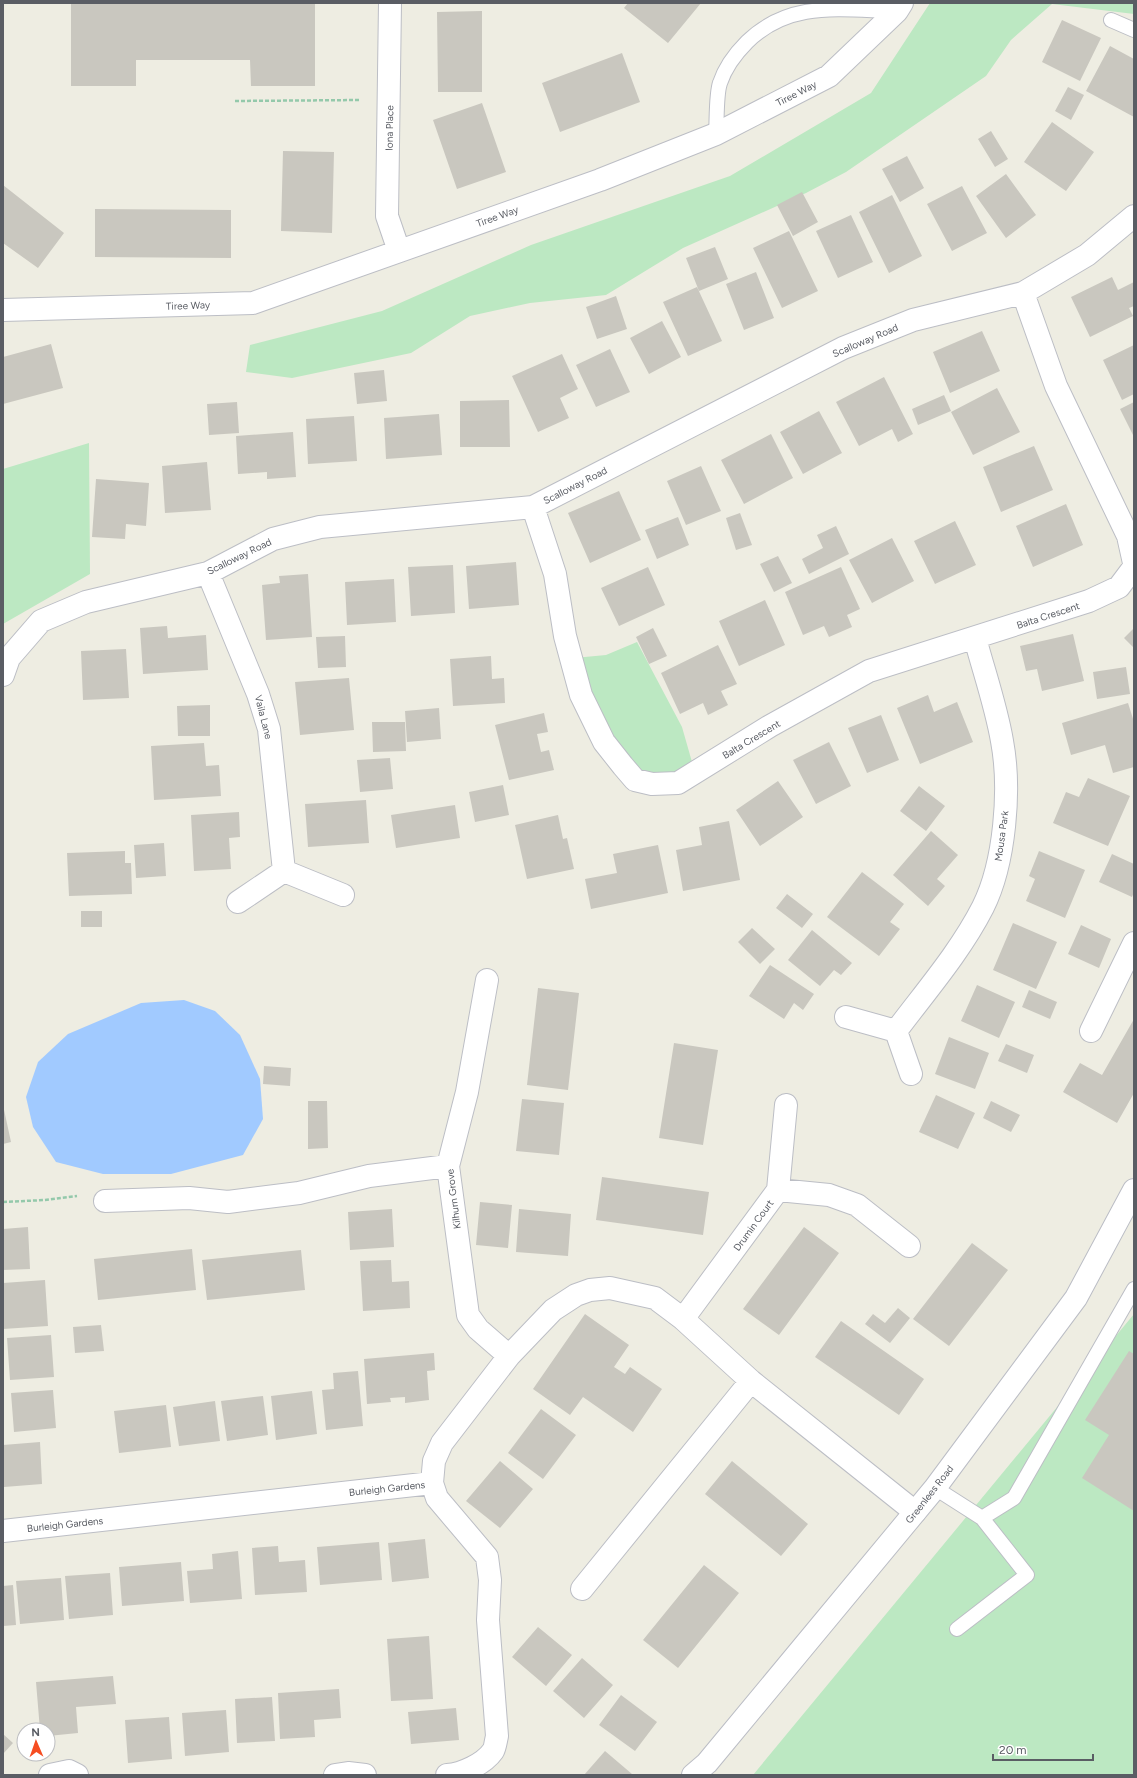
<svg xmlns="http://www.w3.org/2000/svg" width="1137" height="1778" viewBox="0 0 1137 1778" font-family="Figtree,sans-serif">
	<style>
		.green { fill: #bce8c2 }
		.water { fill: #a1caff }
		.building { fill: #c9c7bf }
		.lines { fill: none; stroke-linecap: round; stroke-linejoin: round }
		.lane-casing { stroke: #bcbec5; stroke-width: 16 }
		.street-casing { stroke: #bcbec5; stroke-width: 24 }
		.secondary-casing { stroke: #bbbdc5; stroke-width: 24 }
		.path { stroke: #94c9ab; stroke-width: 2.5; stroke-dasharray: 4 2; stroke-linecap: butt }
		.lane { stroke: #fff; stroke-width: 14 }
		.street { stroke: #fff; stroke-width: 22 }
		.secondary { stroke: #fff; stroke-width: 22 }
		.labels { text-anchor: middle; stroke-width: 3; stroke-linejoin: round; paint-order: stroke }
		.street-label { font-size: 10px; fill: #5a5d64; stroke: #fff }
	</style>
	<rect width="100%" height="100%" fill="#eeede2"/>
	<path class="green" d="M930,3h204v11l-82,-10 -41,36 -25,36 -140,96 -40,21 -123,55 -77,47 -76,8 -60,13 -59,37 -119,25 -46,-6 4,-27 132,-34 149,-66 199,-69 141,-83z
		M89,443l1,131 -87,50v-155z
		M637,642l45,85 12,42 -42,10 -26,-15 -52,-106 32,-3z
		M1134,1314v461h-381z"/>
	<path class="water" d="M184,1000l31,11 25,24 20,44 3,40 -20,36 -72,19h-68l-47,-12 -23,-35 -7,-30 12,-35 30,-28 73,-31z"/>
	<path class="building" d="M71,3h244v83h-64l-1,-26h-114v26h-65z
		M628,3h73l-33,40 -44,-35z
		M482,11v81h-44l-1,-80z
		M1062,20l39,18 -21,43 -38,-19z
		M1110,46l24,13v58l-48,-26z
		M622,53l18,49 -80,30 -18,-49z
		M1068,87l16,8 -13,25 -16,-9z
		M482,103l24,69 -49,17 -24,-69z
		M1052,122l42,30 -28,39 -42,-29z
		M991,131l17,28 -13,8 -17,-28z
		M283,151l51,1 -2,81 -51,-2z
		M907,156l17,32 -24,14 -18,-33z
		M1006,174l30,41 -30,23 -30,-42z
		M3,185l61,48 -26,35 -35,-25z
		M962,186l25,47 -35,18 -25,-47z
		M802,192l16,30 -25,14 -16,-31z
		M892,195l30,61 -33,17 -30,-61z
		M95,209l136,1v48l-136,-1z
		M851,215l22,47 -35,16 -22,-47z
		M789,231l29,60 -36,17 -29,-60z
		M715,247l13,32 -29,12 -13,-33z
		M756,272l18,46 -30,12 -18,-46z
		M1112,277l6,13 16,-8v24l-5,2 4,8 -43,21 -19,-40z
		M697,287l25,54 -34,15 -25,-54z
		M616,296l11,33 -30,10 -11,-32z
		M662,321l19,36 -32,17 -19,-36z
		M982,331l18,40 -50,22 -17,-41z
		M51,344l12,44 -60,16v-47z
		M1134,345v49l-12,6 -19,-40z
		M610,349l20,43 -34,15 -20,-42z
		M562,354l16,35 -18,9 9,20 -31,14 -26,-56z
		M384,370l3,31 -30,3 -3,-31z
		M884,377l29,57 -15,8 -6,-13 -33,17 -23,-44z
		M997,388l23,44 -47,23 -22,-43z
		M944,395l7,16 -33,14 -6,-16z
		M509,400l1,47h-50v-46z
		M237,402l2,31 -30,2 -2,-31z
		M1134,402v35l-14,-28z
		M819,411l23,42 -39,21 -23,-42z
		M439,414l3,41 -56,4 -2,-41z
		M354,416l3,45 -49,3 -2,-45z
		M293,432l3,45 -29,2v-7l-29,2 -2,-38z
		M771,434l22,44 -49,26 -23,-44z
		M1034,446l19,44 -52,22 -18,-45z
		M207,462l4,48 -46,3 -3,-47z
		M701,466l20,45 -35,14 -19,-44z
		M96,479l53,4 -3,43 -20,-2 -1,15 -33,-2z
		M619,491l22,49 -51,23 -22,-50z
		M1066,504l17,41 -50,22 -17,-41z
		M740,513l12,32 -16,5 -10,-32z
		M678,517l11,28 -32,14 -12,-29z
		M955,521l21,44 -41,19 -21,-43z
		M836,526l13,28 -40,20 -7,-15 21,-11 -6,-13z
		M892,538l22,43 -42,22 -23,-43z
		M778,556l14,27 -18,9 -14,-28z
		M516,562l3,43 -50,4 -3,-43z
		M453,565l2,48 -44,3 -3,-49z
		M648,567l17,38 -46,21 -18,-38z
		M841,567l19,42 -13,6 5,12 -23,10 -5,-11 -21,9 -18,-43z
		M308,574l4,63 -46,3 -4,-55 18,-2 -1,-7z
		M394,579l2,43 -49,3 -2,-43z
		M765,600l20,45 -46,21 -20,-45z
		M167,626l1,12 38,-3 2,35 -65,4 -3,-46z
		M653,628l14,28 -18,8 -13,-27z
		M1134,628v20l-10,-10z
		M1073,634l11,47 -42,10 -5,-22 -11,2 -6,-25z
		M345,636l1,31 -28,1 -2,-31z
		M718,645l19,39 -16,7 7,14 -20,10 -5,-12 -23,11 -19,-41z
		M126,649l3,49 -46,2 -2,-49z
		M491,656l1,23 12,-1 1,25 -52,3 -3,-47z
		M1126,667l4,27 -33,5 -4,-27z
		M349,678l5,52 -54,5 -5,-53z
		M928,695l6,17 23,-10 16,40 -53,22 -23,-56z
		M1128,703l6,19v45l-21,6 -8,-28 -34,10 -9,-32z
		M210,705v31h-32l-1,-30z
		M439,708l2,31 -34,3 -2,-31z
		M544,713l4,19 -11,2 4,18 8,-2 5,20 -45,10 -14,-55z
		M881,715l18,45 -32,13 -19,-45z
		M372,722h33l1,29 -33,1z
		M829,742l22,44 -35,18 -23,-44z
		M204,743l2,23 13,-1 2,31 -67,4 -3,-54z
		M390,758l3,31 -33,3 -3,-32z
		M1088,778l42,18 -22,50 -55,-23 13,-31 13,5z
		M778,781l25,36 -43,29 -24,-36z
		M503,785l6,30 -34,7 -6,-30z
		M919,786l26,20 -19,25 -26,-20z
		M366,800l3,43 -61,4 -3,-43z
		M455,805l5,33 -64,10 -5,-33z
		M239,812l1,25 -11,1 2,31 -37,2 -3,-56z
		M558,815l5,24 4,-1 7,31 -47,10 -12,-54z
		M729,821l11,59 -57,11 -7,-41 26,-5 -3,-18z
		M931,831l27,24 -21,24 8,7 -17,20 -35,-31z
		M164,843l2,33 -30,2 -2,-33z
		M658,845l10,48 -77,16 -6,-30 32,-6 -4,-19z
		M125,851v12h6l1,31 -63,2 -2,-43z
		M1039,851l46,19 -20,48 -39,-17 9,-22 -6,-3z
		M1112,854l22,10v28l-2,5 -33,-15z
		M862,872l42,32 -14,18 10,7 -21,27 -52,-39z
		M787,894l26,20 -11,14 -26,-20z
		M81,911h21v16h-21z
		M1013,923l44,19 -21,47 -43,-19z
		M1081,925l30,14 -12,29 -31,-14z
		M752,928l23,21 -15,15 -22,-22z
		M812,930l40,33 -11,12 -7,-5 -14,16 -32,-26z
		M770,965l44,29 -11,16 -9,-7 -10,16 -35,-23z
		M977,985l38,17 -16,36 -38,-17z
		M538,988l41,5 -11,97 -41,-5z
		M1029,990l28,12 -7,17 -28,-12z
		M1134,1019v74l-17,30 -54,-31 17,-29 22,12z
		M949,1037l40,16 -14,36 -40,-15z
		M674,1043l44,7 -15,95 -44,-7z
		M1006,1044l28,11 -7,18 -29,-12z
		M264,1066l27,2 -1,18 -27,-2z
		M936,1095l39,18 -17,36 -39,-17z
		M522,1099l42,4 -5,52 -43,-4z
		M308,1101h19l1,47 -20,1z
		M991,1101l29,14 -9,17 -28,-14z
		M3,1105l8,37 -8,2z
		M602,1177l107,15 -6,43 -107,-15z
		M480,1202l32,3 -4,43 -32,-3z
		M392,1209l2,38 -44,3 -2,-38z
		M519,1209l52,5 -3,42 -52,-4z
		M28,1227l2,42 -27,1v-41z
		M804,1227l35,26 -60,82 -36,-26z
		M972,1243l36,27 -59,76 -36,-27z
		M192,1249l4,41 -98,10 -4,-41z
		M301,1250l4,40 -98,10 -5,-40z
		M391,1260l1,22 17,-1 1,27 -47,3 -3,-50z
		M45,1280l3,46 -45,3v-46z
		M898,1308l12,10 -20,25 -25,-19 8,-10 12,9z
		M585,1314l44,31 -15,22 11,7 5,-7 32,22 -29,43 -50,-35 -13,18 -37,-26z
		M841,1321l83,58 -25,36 -84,-58z
		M101,1325l3,26 -29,2 -2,-26z
		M51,1335l3,42 -44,3 -3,-42z
		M1129,1351l5,3v157l-52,-33 27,-43 -24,-15z
		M434,1353l1,17 -8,1 2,29 -24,3v-6l-15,1 1,4 -24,2 -3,-45z
		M358,1371l5,55 -37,4 -4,-40 12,-1 -1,-16z
		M53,1390l3,38 -42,4 -3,-39z
		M312,1391l5,43 -41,6 -5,-44z
		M263,1396l5,39 -41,6 -6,-40z
		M215,1401l5,40 -41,5 -6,-39z
		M166,1405l5,42 -52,6 -5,-42z
		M541,1409l35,26 -33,44 -35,-26z
		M40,1442l2,42 -38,3 -1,-42z
		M500,1461l33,28 -33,39 -34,-27z
		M732,1461l76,63 -27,32 -76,-62z
		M425,1539l4,39 -37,4 -4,-39z
		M379,1542l3,38 -62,5 -3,-38z
		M278,1546l1,16 26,-2 2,32 -52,3 -3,-47z
		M238,1551l4,48 -52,4 -3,-32 26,-2 -1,-15z
		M181,1562l3,39 -62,5 -3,-39z
		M704,1565l35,28 -61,75 -35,-28z
		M110,1573l3,42 -44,4 -4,-43z
		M61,1578l3,42 -44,4 -4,-43z
		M13,1585l3,40 -13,1v-40z
		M538,1627l34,28 -26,31 -34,-29z
		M429,1636l4,63 -42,2 -4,-62z
		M582,1658l31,27 -29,33 -31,-27z
		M113,1676l3,28 -40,3 2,26 -30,3v-6h-8l-4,-48z
		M339,1689l2,29 -27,2 1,17 -35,2 -2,-46z
		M621,1695l36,27 -22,29 -36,-26z
		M272,1697l3,44 -38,2 -2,-44z
		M456,1708l3,32 -48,4 -3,-32z
		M226,1710l3,42 -44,4 -3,-43z
		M169,1717l3,42 -44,4 -3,-43z
		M3,1734l10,9 -10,11z
		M605,1751l27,23 -1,1h-47z"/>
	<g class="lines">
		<defs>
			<path id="lane" d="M1111,20l23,10
				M716,134c1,-13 0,-40 4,-51 5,-15 16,-30 27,-41 43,-42 94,-32 150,-31
				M935,1488l47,30 45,57 -70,54
				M982,1518l32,-20 120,-209"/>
			<path id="street" d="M390,3l-3,213 12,35
				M1023,293l33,93 72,150 6,27
				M3,310l250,-7 347,-123 116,-46 113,-58 68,-65 5,-8
				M533,507l22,67 10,62 16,59 23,47 19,24 12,14 17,4 26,-1 92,-57 99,-55 220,-70 30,-14 15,-20
				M208,573l50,121 11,35 15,142 59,24
				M3,675l6,-17 32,-37 45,-19 122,-29 65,-34 47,-12 213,-20 310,-159 70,-28 110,-27 64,-38 47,-39
				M238,902l46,-31
				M487,980l-20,112 -19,74 20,149 10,14 31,27
				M846,1017l50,14
				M1091,1031l43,-88
				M911,1074l-15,-43c30,-40 64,-79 87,-124 22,-44 28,-118 19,-166 -6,-35 -18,-69 -27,-103
				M778,1190l8,-85
				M105,1201l84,-3 39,4 71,-9 70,-17 79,-10
				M683,1319l95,-129 51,5 28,10 52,41
				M3,1531l429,-48
				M582,1589l169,-208
				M50,1775l19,-4 8,4
				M335,1775l13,-2 17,2
				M447,1775c15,-1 37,-11 46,-24 2,-3 3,-11 4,-15l-9,-116 2,-40 -3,-23 -50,-59 -5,-15 2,-22 8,-18 67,-87 44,-46 23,-15 14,-5 20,-2 45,10 28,21 68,62 164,131"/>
			<path id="secondary" d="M693,1775l14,-12 228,-275 141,-190 58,-108"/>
		</defs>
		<use href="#lane" class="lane-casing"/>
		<use href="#street" class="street-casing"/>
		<use href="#secondary" class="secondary-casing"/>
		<path class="path" d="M235,101l125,-1
			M3,1202l42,-2 32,-4"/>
		<use href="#lane" class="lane"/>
		<use href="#street" class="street"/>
		<use href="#secondary" class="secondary"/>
	</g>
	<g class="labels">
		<g class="street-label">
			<text transform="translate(796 93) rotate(-27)" y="4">Tiree Way</text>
			<text transform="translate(389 128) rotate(-89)" y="4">Iona Place</text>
			<text transform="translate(497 216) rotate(-20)" y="4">Tiree Way</text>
			<text transform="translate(188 305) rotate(-2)" y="4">Tiree Way</text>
			<text transform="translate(865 340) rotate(-23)" y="4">Scalloway Road</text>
			<text transform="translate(575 485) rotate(-27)" y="4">Scalloway Road</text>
			<text transform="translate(239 556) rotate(-26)" y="4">Scalloway Road</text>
			<text transform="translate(1048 615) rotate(-18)" y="4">Balta Crescent</text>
			<text transform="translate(264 717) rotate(76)" y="4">Vaila Lane</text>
			<text transform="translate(751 739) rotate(-31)" y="4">Balta Crescent</text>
			<text transform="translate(1001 836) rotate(-82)" y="4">Mousa Park</text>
			<text transform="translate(453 1199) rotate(-97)" y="4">Kilhurn Grove</text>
			<text transform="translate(753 1225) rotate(-54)" y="4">Drumin Court</text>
			<text transform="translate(387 1488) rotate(-6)" y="4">Burleigh Gardens</text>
			<text transform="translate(929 1494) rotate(-52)" y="4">Greenlees Road</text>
			<text transform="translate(65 1524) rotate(-6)" y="4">Burleigh Gardens</text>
		</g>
	</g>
	<rect width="1137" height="1778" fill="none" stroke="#5a5d64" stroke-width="8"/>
	<g transform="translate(36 1742) rotate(358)"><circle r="19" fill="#ffffff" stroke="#bdbec1"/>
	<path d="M0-3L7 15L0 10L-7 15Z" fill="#f64d21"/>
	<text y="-6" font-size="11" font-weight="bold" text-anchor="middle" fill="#5a5d64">N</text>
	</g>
	<path d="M993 1754v6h100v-6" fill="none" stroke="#5a5d64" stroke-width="2"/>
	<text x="999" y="1754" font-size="12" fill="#5a5d64" stroke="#ffffff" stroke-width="3" paint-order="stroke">20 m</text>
</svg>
